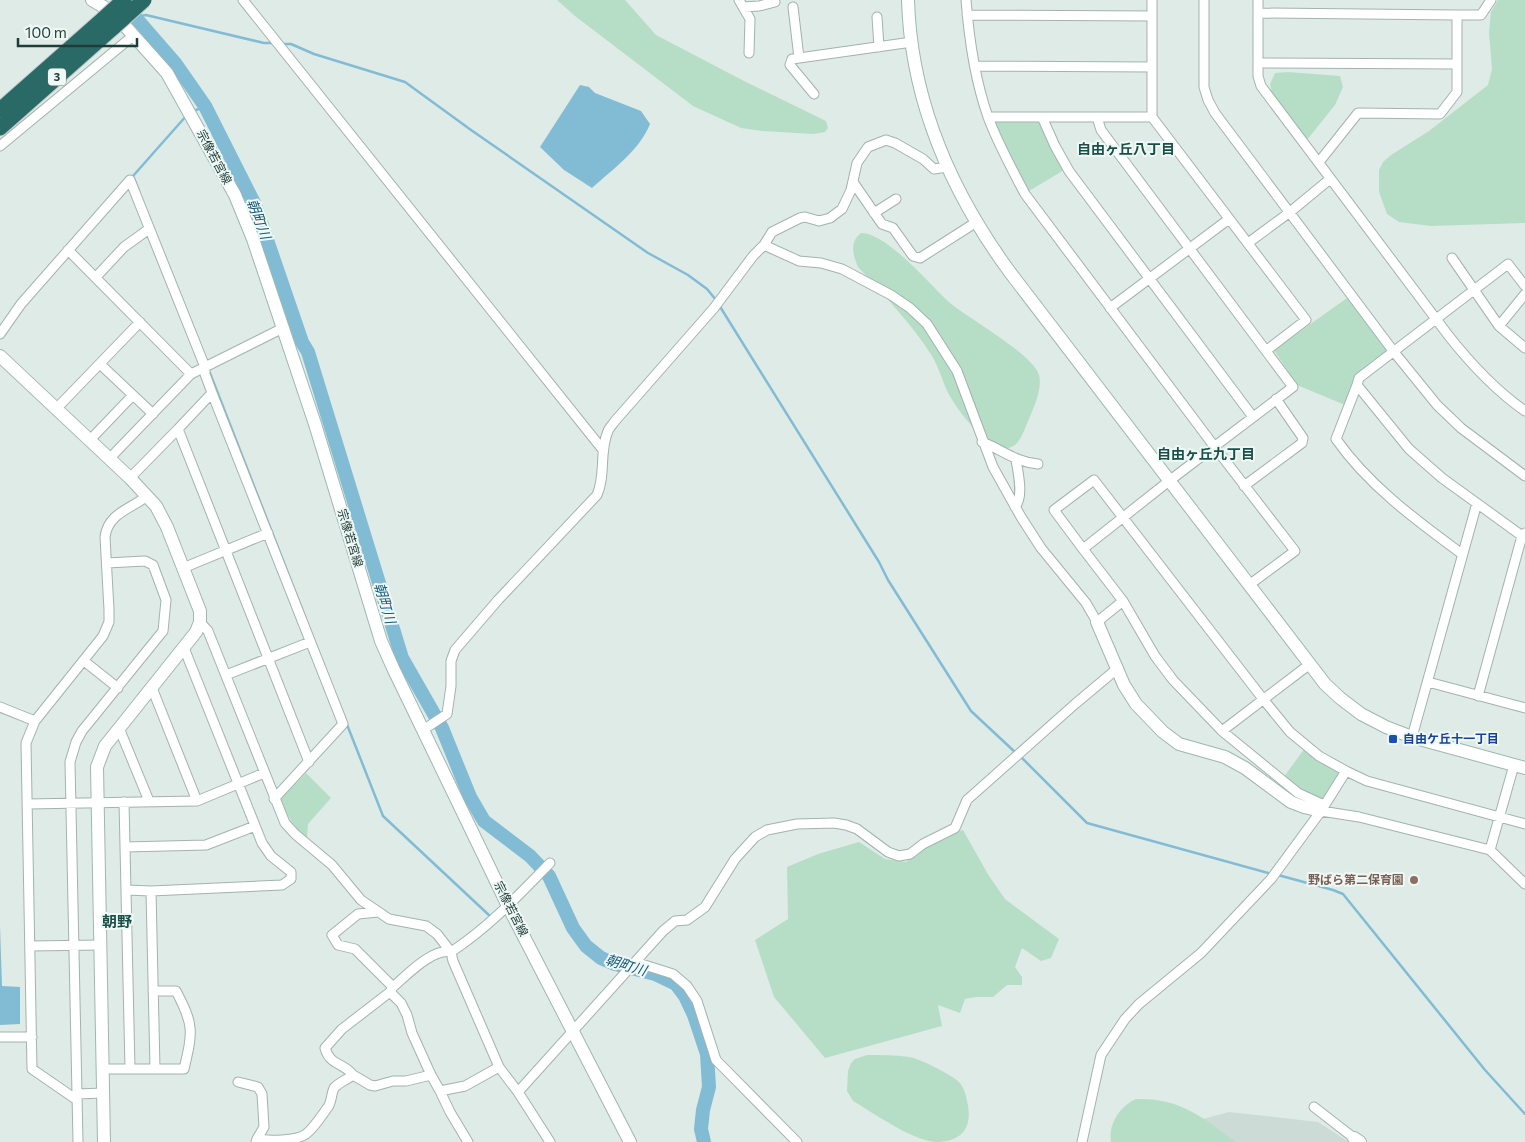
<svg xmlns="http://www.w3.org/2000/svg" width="1525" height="1142" viewBox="0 0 1525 1142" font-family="Commissioner,'Noto Sans JP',sans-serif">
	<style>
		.built { fill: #cddbd6 }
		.green { fill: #b6dec6 }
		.water { fill: #82bcd4 }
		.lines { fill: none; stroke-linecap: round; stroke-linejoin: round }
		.stream { stroke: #82bcd4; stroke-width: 2.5 }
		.river { stroke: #82bcd4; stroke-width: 14 }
		.street-casing { stroke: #a2b3af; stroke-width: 11 }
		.secondary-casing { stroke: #9db7b2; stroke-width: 14 }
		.highway-casing { stroke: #c0c8c7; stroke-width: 17 }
		.street { stroke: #fff; stroke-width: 9 }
		.secondary { stroke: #fff; stroke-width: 12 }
		.highway { stroke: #296a66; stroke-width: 15 }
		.highway-bridge-casing { stroke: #c0c8c7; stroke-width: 17; stroke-linecap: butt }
		.highway-bridge { stroke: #296a66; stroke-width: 15 }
		.transit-dot { fill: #1a4fb4; stroke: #eff8f4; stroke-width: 2 }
		.education-dot { fill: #8d6e63; stroke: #eff8f4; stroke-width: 2 }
		.labels { text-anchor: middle; stroke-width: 4; stroke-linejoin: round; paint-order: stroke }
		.shield { fill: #eff8f4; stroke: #5d7470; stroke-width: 1 }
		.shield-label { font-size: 11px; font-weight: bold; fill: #1f3c38 }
		.street-label { font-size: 12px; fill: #1f3c38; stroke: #eff8f4 }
		.transit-label { font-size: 12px; font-weight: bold; fill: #164399; stroke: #eff8f4; text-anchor: start }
		.education-label { font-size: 12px; font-weight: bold; fill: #785e54; stroke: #eff8f4; text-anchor: end }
		.neighbourhood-label { font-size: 14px; font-weight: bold; fill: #1a4f49; stroke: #eff8f4 }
		.water-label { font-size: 14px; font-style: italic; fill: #165b7b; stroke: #eff8f4 }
		.quarter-label { font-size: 15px; font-weight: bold; fill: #1a4f49; stroke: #eff8f4 }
	</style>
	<rect width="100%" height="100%" fill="#dfebe7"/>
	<path class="built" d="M1229,1112l89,10 31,20h-170l5,-18z"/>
	<path class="green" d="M557,0h68l31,35 88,46 82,40 2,7 -3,4 -11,2 -52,-3 -21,-3 -48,-22 -118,-90z
		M1498,0h27v223l-94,3 -32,-4 -12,-8 -8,-22v-22l4,-8 8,-7 38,-24 59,-46 4,-16 -3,-36 2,-21z
		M1288,72l52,4 3,11 -8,18 -29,36 -33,-44 -3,-13 5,-11z
		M995,120l43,1 26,49 -35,21 -11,-17 -25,-51z
		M861,233c25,-1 70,53 89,70 18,15 84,52 89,72 4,16 -7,36 -13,51 -8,20 -12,24 -34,23 -14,-17 -30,-32 -41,-51 -8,-13 -11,-29 -19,-42 -21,-33 -48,-61 -74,-89 -5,-12 -9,-25 3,-34z
		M1347,298l42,54 -33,24 -11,29 -48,-20 -23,-35z
		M1305,748l35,24 1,3 -17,25c-13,2 -31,-14 -41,-22z
		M306,773l25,25 -23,26 -1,15c-13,-12 -20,-23 -26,-40z
		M963,830l26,46 16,23 54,40 -8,19 -10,3 -19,-13 -7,19 7,10v8h-15l-14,12h-17l-11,2 -5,14 -22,-8 4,21 -117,32 -51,-61 -19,-57 33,-21 -1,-52 31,-13 41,-12 26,17 21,3 23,-22z
		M867,1055c14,0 28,0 42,2 10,1 45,19 51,26 4,5 6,12 7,18 6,25 -3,41 -32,41 -25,-3 -60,-28 -82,-41l-6,-10 1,-20 3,-8 4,-4z
		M1136,1099c45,-1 66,18 100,43h-125c-3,-18 9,-36 25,-43z"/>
	<path class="water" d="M580,85l9,2 6,6 46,18 9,13c-11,27 -37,45 -58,64l-28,-18 -24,-23z
		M0,926l2,60 18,1v37l-20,1z"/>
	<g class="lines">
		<path class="stream" d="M135,17l11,-2 118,28h11
			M283,44h8l23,10 91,28 66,48 177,123 40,22 19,14 9,11
			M194,111l11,-5
			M139,191l-6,-15 54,-61
			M719,305l160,257 9,18 83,131 45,42
			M208,368l97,249
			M346,722l37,94 108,101
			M1020,756l67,67 185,51
			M1278,875l55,15 10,4 142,176 40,44"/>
		<path class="river" d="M121,5l14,12 40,46 30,43 50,99 47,137 6,10 94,306 40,70 28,69 14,24 46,35 19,20 24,52 13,18 15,12 14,6 40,10 21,10 9,12 9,19 13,39 2,33 -6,23 -2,19 3,13"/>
		<defs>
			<path id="street" d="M243,0l360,450
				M739,0l4,7 16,-1 16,-4
				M966,0c3,39 9,80 22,117 10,27 24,52 37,77l189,252 81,105 -46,34
				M1152,0v117l154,203 -39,30
				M1204,0v87l4,13 7,13 179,239 43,53 24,23 64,48
				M1258,0v76l3,10 187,249c22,28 47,55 77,76
				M743,7l7,12 -1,34
				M793,7l6,51
				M1258,13l199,2
				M967,15l185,1
				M877,17l2,30
				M1258,63l199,1
				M975,66l177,1
				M814,94l-24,-29 2,-6 120,-17
				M988,117h164
				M1042,117l13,29 14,25 184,246
				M1097,117l4,13 192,257 -124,94 -86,68 40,52 32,55 18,24 49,51 49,40 27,22 26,12
				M0,146l134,-111
				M1319,162l39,-49 82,1 17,-22v-77h24l10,-15
				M853,182l29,42 11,4 20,28 7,2 55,-35
				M874,213l22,-14
				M1248,243l42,-31 40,-33
				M764,245l35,16 22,2 21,6 49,26 19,13 17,16 30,47 36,96 28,50 20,31 45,55 11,19 26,-21
				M68,250l123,124
				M1452,258l47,68 26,22
				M96,277l28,-30 25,-18
				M1525,286l-17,-22 -149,114 -2,7 52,64 33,29 83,60
				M1110,308l119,-89
				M1499,326l26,-32
				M0,334l21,-30 109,-124 75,187v7l7,19 131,331 -69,75
				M100,364l53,50
				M1357,385l-21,54c33,47 80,81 126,115
				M212,393l-34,36 131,333
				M56,409l84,-87
				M89,441l44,-46
				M982,442c21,8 33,20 56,22
				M109,459l82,-85 92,-46
				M130,478l48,-49
				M1244,486l58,-43 1,-5 -27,-39
				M1015,507c9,-10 3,-35 1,-47
				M1083,549l-29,-39 40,-30 169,219 27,33 29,24 27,15 21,10 158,43
				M183,568l85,-35
				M200,622l8,9 77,192 10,11 37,31 29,35 28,19 37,7 11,8 14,18 2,9 46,106 19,25 32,50
				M84,661l34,27
				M226,675l84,-33
				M1428,682l97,26
				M152,688l45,113
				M1478,696l44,-160 3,-3
				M0,707l35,14
				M119,728l30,73
				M423,730l24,-16 4,-28v-25l4,-11 43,-50 99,-105c9,-20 2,-43 11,-64 1,-3 5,-7 7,-10l99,-113 39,-52 11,-11 8,-13 28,-14 5,-1 14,4 11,-3 12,-9 9,-19 6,-27 11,-16 18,-7 9,3 28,16 11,10 13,-2
				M1222,731l88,-67
				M1412,737l65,-234
				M124,802l6,267
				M27,804l170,-3 67,-28
				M1321,811l38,6 131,33 35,34
				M125,847l81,-2 49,-19
				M1490,850l24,-85
				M126,890l25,1 131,-6 9,-6v-7l-20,-16 -9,-13 -78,-195
				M151,891l4,178
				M378,912l-20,2 -26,21 6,10 17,4 38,38
				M30,946l71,-1
				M635,962l38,12 14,12 10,15 19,59 81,82
				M390,992l11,11 6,12 5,18 19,42 9,16 10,21 18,30
				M0,1037h32
				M103,1069h81c9,-38 10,-44 -8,-78h-23
				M353,1075l17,10 5,1 18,-5h13l25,-6
				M238,1082l20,5 4,7 2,33 -7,12
				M440,1091l25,-5 34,-19
				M518,1092l145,-161 12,-10 12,-1 18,-13 30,-48 20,-22 12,-7 30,-6 37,-1 12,2 11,4 31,23 11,4 11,-2 13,-10 32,-16 12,-28 108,-96 43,-36
				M77,1094l26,-1
				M77,1100l-45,-31 -6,-326 9,-22 68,-85 6,-14v-12l-4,-73c3,-24 26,-28 42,-41
				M1314,1107l40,31
				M78,1142l-8,-380 6,-20 6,-11 81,-100 3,-31 -13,-35 -8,-4 -38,2
				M256,1142l1,-3c11,2 40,2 49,-5 8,-6 16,-19 22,-27 4,-6 3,-13 6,-19 4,-5 14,-9 19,-13 -10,-13 -23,-9 -28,-27l17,-19 48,-37 3,-5c13,-11 39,-39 58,-35 37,-24 68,-57 99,-89
				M1082,1142l19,-87 24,-36 14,-15 62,-51 70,-74 50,-68 25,-40"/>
			<path id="secondary" d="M92,0l17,10 9,8 49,55 68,122 18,44 62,185 66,217 12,27 115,238 122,236
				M908,0c3,101 42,190 101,271l316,413 15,14 21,16 25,13 26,10 113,31
				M0,356l130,122 26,28 11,21 33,84v11l-4,10 -91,114 -8,21 7,375
				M1097,622l27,63 12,19 27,28 16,12 46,13 20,11 46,34 13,5 17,4
				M1354,1138l6,4"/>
			<path id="highway" d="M0,110l104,-92
				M0,128l114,-101"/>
		</defs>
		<use href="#street" class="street-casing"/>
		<use href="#secondary" class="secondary-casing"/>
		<use href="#highway" class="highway-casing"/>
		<use href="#street" class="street"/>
		<use href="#secondary" class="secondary"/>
		<use href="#highway" class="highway"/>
		<defs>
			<path id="highway-bridge" d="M104,18l20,-18
				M114,27l30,-27"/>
		</defs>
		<use href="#highway-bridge" class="highway-bridge-casing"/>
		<use href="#highway-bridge" class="highway-bridge"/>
	</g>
	<rect class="transit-dot" x="1388" y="734" width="10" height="10" rx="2.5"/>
	<circle class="education-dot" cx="1414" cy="880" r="5"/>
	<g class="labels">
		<rect class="shield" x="48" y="68.5" width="18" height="17" rx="4"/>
		<g class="shield-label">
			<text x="57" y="81">3</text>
		</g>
		<g class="street-label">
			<text transform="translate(214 157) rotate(62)" y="4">宗像若宮線</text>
			<text transform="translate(350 538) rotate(73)" y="4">宗像若宮線</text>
			<text transform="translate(511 909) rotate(63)" y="4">宗像若宮線</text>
		</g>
		<g class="transit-label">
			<text x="1403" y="743">自由ケ丘十一丁目</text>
		</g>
		<g class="education-label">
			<text x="1404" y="884">野ばら第二保育園</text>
		</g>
		<g class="neighbourhood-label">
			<text x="1126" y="154">自由ヶ丘八丁目</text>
			<text x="1206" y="459">自由ヶ丘九丁目</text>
		</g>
		<g class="water-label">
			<text transform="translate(259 219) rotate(69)" y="5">朝町川</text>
			<text transform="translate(385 603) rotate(73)" y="5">朝町川</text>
			<text transform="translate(626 965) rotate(17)" y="5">朝町川</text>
		</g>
		<g class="quarter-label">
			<text x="117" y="927">朝野</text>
		</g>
	</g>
	<path d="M18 38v8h119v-8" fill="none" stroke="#1f3c38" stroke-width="2.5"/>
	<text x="25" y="38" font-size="15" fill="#1f3c38" stroke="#eff8f4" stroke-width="4" paint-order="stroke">100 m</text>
</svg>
